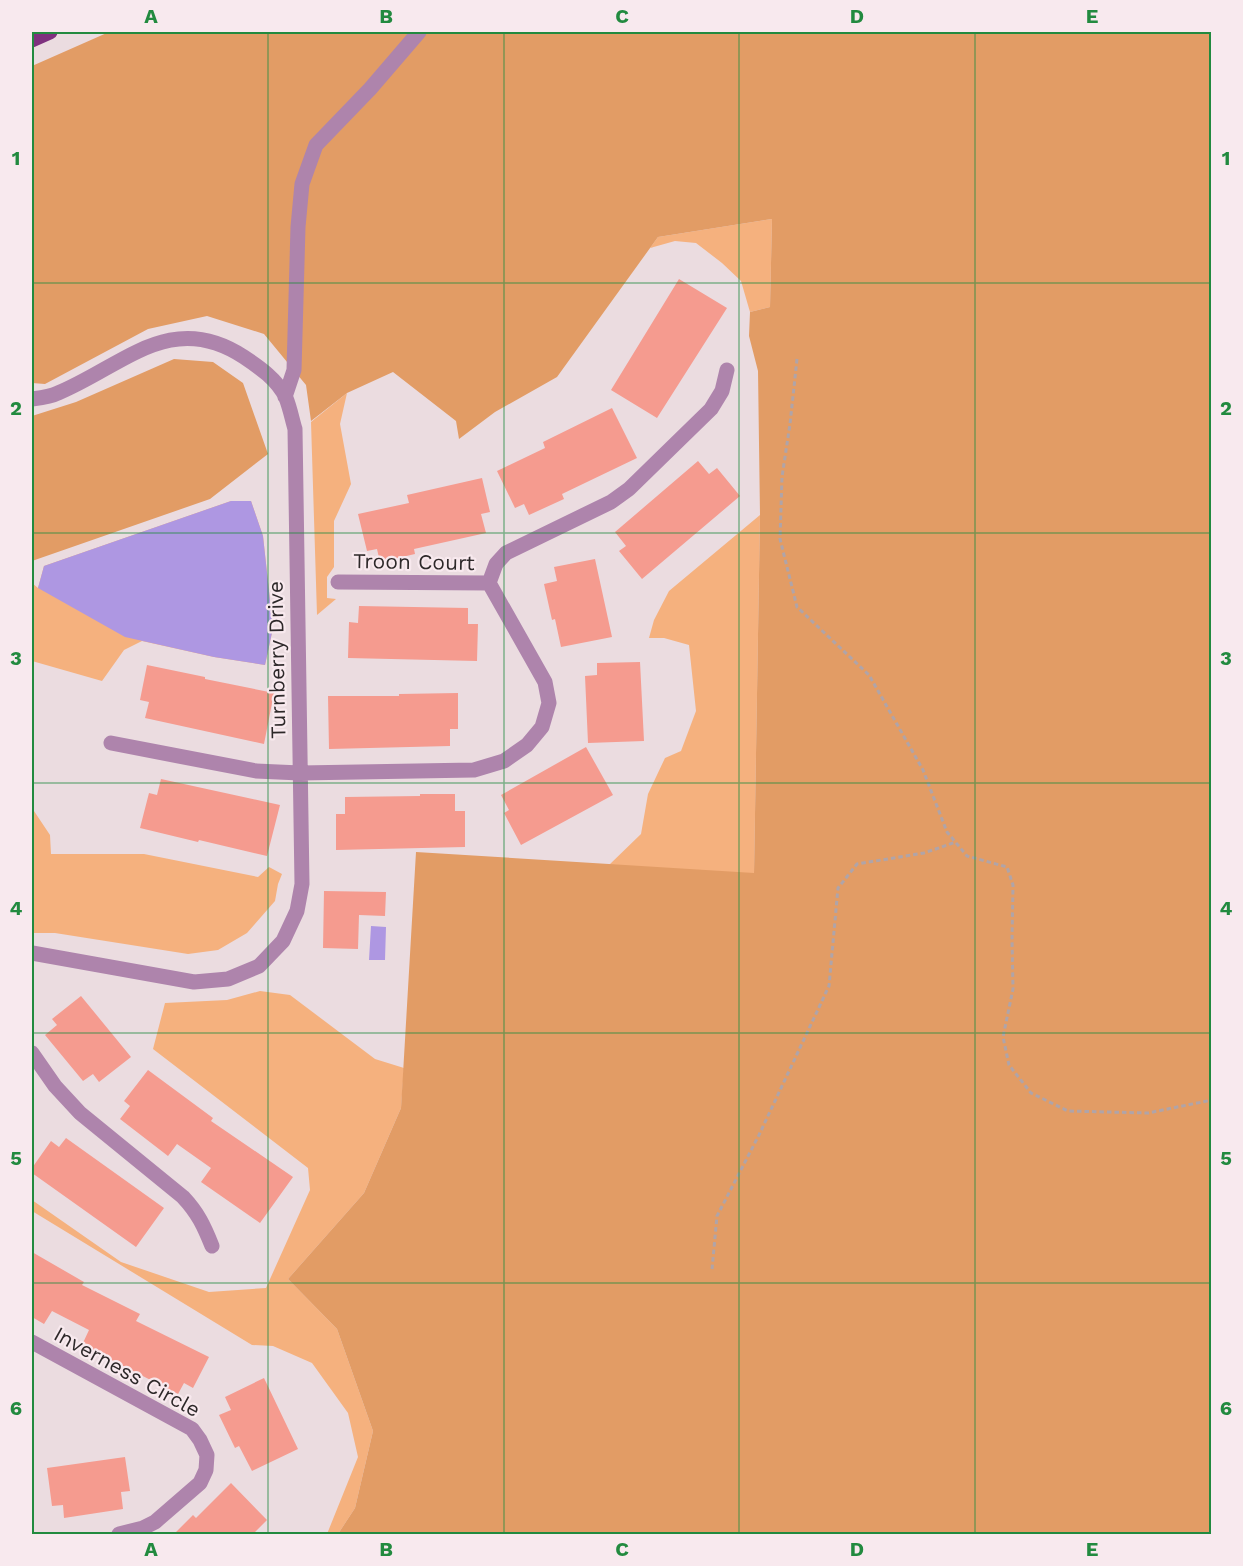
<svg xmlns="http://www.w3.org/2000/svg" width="1243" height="1566" viewBox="0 0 1243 1566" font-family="'Work Sans',sans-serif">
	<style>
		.green { fill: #f5b17e }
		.forest { fill: #e29c65 }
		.water { fill: #ae97e2 }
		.building { fill: #f59b8f }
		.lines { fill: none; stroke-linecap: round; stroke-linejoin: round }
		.path { stroke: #b0a4a8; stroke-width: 3; stroke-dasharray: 4.5 3; stroke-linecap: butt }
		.minor { stroke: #ae84ac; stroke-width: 15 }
		.major { stroke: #7e317e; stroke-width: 15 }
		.grid { fill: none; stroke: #228a3f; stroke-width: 1.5; stroke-opacity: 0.55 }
		.labels { text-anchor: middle; stroke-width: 4.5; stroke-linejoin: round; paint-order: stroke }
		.street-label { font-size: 21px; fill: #2d2829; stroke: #f8e9ee }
		.neatline { fill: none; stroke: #228a3f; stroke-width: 2 }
		.grid-label { font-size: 20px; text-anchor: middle; font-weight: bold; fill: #228a3f }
	</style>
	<rect width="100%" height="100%" fill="#ebdce0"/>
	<path class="green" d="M772,219l-2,88 -20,5 -9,-31 -19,-18 -26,-20 -21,-2 -25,7 8,-11z
		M347,393l-7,31 11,60 -17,37v46l-7,10v21l9,1 -19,16 -6,-193z
		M231,501h20l12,35 10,92 -8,37 -51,-8 -72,-16 -18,9 -22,31 -70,-20v-78l6,5 6,-22z
		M760,515l-6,359 -145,-9 32,-31 7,-40 17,-36 16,-7 15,-40 -7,-66 -25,-7h-15l5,-18 15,-29z
		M32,808l18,27 1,19h93l114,23 11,-10 13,7 -4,10 -3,17 -28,32 -29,17 -30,4 -133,-21h-23z
		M260,991l30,4 85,64 29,9 -3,40 -37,85 -76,86 49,50 36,102 -18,77 -17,26h-11l31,-77 -10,-44 -36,-50 -39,-17 -21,-1 -220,-134v-11l89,62 88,30 57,-4 44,-98 -2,-22 -155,-119 12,-46 62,-3z"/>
	<path class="forest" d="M109,32h1102v1502h-873l17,-26 18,-77 -36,-102 -49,-50 76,-86 37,-85 15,-256 338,21 6,-358 -2,-144 -9,-35 1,-24 20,-5 2,-88 -114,18 -101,140 -62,35 -36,27 -3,-18 -63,-49 -46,21 -36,28 -5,-36 -42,-51 -57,-18 -59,13 -103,55 -13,-1v-317z
		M174,359l39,3 30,21 25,71 -58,45 -178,62v-145l44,-14z"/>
	<path class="water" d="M231,501h20l12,35 10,92 -8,37 -51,-8 -89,-20 -87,-49 6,-22z
		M371,926l15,1 -1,33h-16z"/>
	<path class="building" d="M679,279l48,29 -70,110 -46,-28z
		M612,408l25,50 -75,36 2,5 -35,16 -5,-11 -9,4 -18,-37 48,-23 -2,-6z
		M698,461l11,13 8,-6 23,28 -98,83 -23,-28 7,-5 -11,-14z
		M482,478l8,34 -9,2 5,19 -72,16 1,5 -35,8 -3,-13 -10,2 -9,-37 51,-11 -2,-8z
		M595,559l17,78 -51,10 -6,-28 -3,1 -8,-36 13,-3 -3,-14z
		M359,606l109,2v16h10l-1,37 -129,-3 1,-36 9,1z
		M640,662l4,79 -56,2 -3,-67 12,-1v-12z
		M147,665l58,12v2l69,14 -10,51 -119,-26 4,-16 -9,-2z
		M458,693v36h-8v17l-121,3 -1,-53h71v-2z
		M586,747l27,48 -92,50 -17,-32 5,-3 -8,-15z
		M161,779l119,26 -13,51 -68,-16 -1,2 -58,-14 9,-35 8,2z
		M420,794h35v17h10v36l-129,3v-36h9v-17l75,-1z
		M324,891l62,1 -1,24 -26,-1 -1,34 -35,-1z
		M81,996l50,61 -32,25 -6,-8 -10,7 -38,-46 12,-10 -5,-6z
		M148,1070l65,48 -2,3 82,56 -33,46 -59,-41 10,-14 -34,-24 -9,12 -48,-37 10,-13 -6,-5z
		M66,1138l98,70 -28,39 -104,-74v-5l19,-27 8,6z
		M32,1252l52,30 -2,3 58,29 -4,7 73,36 -16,31 -9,-5 -6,11 -96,-49 7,-15 -37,-19 -8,13 -12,-7z
		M264,1378l34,71 -46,22 -13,-25 -4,2 -16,-33 12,-5 -6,-13z
		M125,1457l5,34 -9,1 2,17 -59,9 -1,-13 -11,1 -5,-38z
		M231,1483l36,37 -14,14h-79l19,-19 3,3z"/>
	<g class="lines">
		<path class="path" d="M797,359l-7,65 -8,53 -2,62 17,68 72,68 54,95 24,62 20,24 40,11 6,18 -1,54 1,50 -10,48 6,28 22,28 37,18 80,2 64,-13
			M712,1269l5,-53 42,-81 70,-149 9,-98 19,-24 67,-11 32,-11"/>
		<path class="minor" d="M285,397l9,-27 4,-143 4,-43 14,-39 54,-56 49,-57
			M32,399c8,-1 18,-2 26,-6 65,-27 113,-84 186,-36 15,10 34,23 42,41 4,10 6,21 9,31l7,455 -5,27 -14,30 -24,25 -31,13 -34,3 -162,-29
			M338,582l151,1
			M111,743l145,28 44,2 174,-3 30,-9 23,-16 15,-18 7,-24 -4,-21 -56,-99 7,-19 10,-11 105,-51 18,-13 82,-80 11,-18 5,-21
			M32,1053l23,33 25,27 103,84c15,16 21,29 29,49
			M32,1342l160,87 8,11 7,15 -1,15 -6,13 -45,39 -12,6 -24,6"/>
		<path class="major" d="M32,40l18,-8"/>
	</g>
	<path class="grid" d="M268,32v1502M504,32v1502M739,32v1502M975,32v1502M32,283h1180M32,533h1180M32,783h1180M32,1033h1180M32,1283h1180"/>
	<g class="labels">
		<g class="street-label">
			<text transform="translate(414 562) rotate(1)" y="7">Troon Court</text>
			<text transform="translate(277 660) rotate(-91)" y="7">Turnberry Drive</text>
			<text transform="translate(127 1372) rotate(29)" y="7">Inverness Circle</text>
		</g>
	</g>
	<rect width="1243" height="1566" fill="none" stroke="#f8e9ee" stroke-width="66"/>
	<rect x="33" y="33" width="1177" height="1500" class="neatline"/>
	<g class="grid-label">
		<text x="151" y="23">A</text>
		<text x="386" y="23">B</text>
		<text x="622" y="23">C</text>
		<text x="857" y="23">D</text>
		<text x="1092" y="23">E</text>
		<text x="16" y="165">1</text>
		<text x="1226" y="165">1</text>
		<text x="16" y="415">2</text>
		<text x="1226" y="415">2</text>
		<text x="16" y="665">3</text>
		<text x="1226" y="665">3</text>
		<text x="16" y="915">4</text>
		<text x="1226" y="915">4</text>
		<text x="16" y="1165">5</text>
		<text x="1226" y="1165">5</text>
		<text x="16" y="1415">6</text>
		<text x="1226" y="1415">6</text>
		<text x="151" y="1556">A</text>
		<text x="386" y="1556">B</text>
		<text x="622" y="1556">C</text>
		<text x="857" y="1556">D</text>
		<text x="1092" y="1556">E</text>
	</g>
</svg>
